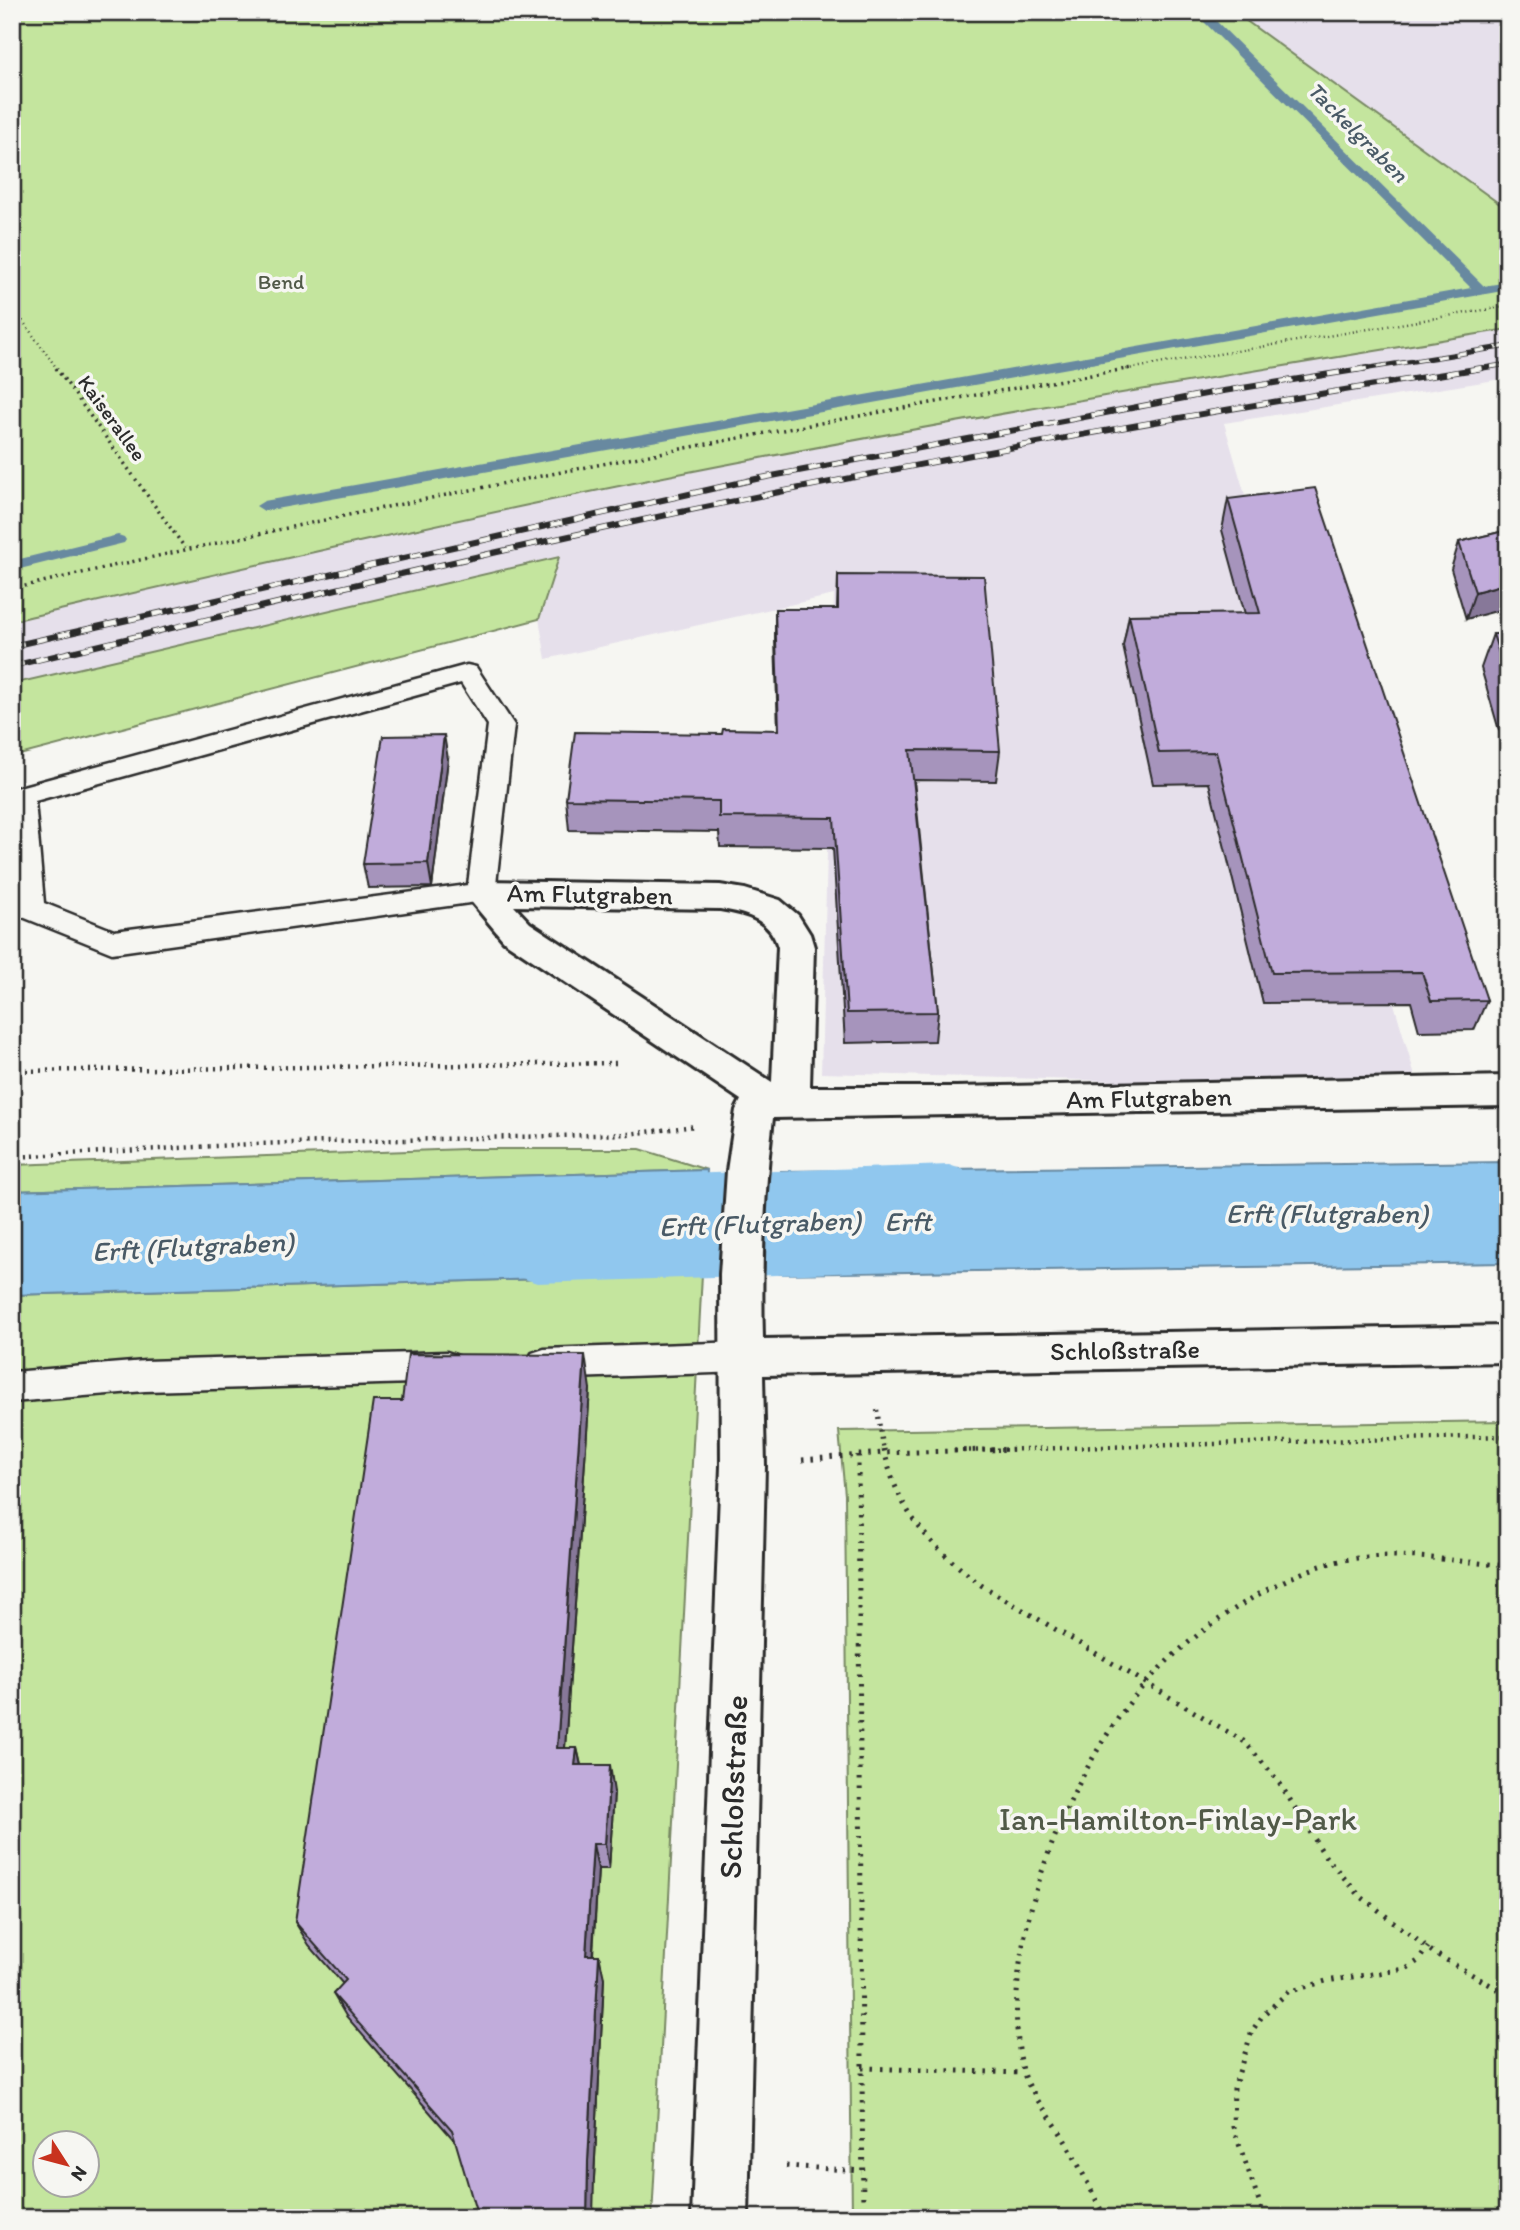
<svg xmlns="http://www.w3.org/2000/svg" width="1520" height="2230" viewBox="0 0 1520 2230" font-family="Itim,sans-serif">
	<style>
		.built { fill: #e6e0eb }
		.green { fill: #c4e59e; stroke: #788864; stroke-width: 2; fill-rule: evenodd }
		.water { fill: #90c7ee; stroke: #6889a0; stroke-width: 2 }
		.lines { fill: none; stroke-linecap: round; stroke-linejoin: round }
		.stream { fill: #6889a0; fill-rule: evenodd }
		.river { fill: #90c7ee; fill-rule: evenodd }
		.lane-casing { stroke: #2b2b2b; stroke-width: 5 }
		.street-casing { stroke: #2b2b2b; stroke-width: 6 }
		.path-far3 { stroke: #2b2b2b; stroke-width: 2.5; stroke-dasharray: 1 3.5; stroke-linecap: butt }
		.path-far2 { stroke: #2b2b2b; stroke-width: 3.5; stroke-dasharray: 2 4.5; stroke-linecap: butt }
		.path-far1 { stroke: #2b2b2b; stroke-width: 4.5; stroke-dasharray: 2 5; stroke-linecap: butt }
		.path { stroke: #2b2b2b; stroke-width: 5; stroke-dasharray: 2.5 7; stroke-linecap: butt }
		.lane { fill: #f6f6f2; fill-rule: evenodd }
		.street { fill: #f6f6f2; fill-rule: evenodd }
		.rail-far1-casing { stroke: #2b2b2b; stroke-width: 5 }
		.rail-casing { stroke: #2b2b2b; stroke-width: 6 }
		.rail-far1 { stroke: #f6f6f2; stroke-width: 3.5; stroke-dasharray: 10; stroke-linecap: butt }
		.rail { stroke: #f6f6f2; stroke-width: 4.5; stroke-dasharray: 12; stroke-linecap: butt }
		.wall { fill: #a694bc; stroke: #2b2b2b; stroke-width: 2 }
		.shaded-wall { fill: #877899; stroke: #2b2b2b; stroke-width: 2 }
		.building { fill: #c1acdb; stroke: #2b2b2b; stroke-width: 2 }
		.labels { text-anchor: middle; stroke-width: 7; stroke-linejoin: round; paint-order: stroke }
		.far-park-label { font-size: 21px; fill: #515a48; stroke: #f6f6f2 }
		.far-street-label { font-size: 21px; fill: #2b2b2b; stroke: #f6f6f2 }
		.far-water-label { font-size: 23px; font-style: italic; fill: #495a66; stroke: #f6f6f2 }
		.street-label { font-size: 26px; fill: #2b2b2b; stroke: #f6f6f2 }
		.water-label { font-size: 28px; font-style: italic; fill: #495a66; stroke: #f6f6f2 }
		.near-street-label { font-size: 32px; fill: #2b2b2b; stroke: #f6f6f2 }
		.near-park-label { font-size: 32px; fill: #515a48; stroke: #f6f6f2 }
	</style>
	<rect width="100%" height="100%" fill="#f6f6f2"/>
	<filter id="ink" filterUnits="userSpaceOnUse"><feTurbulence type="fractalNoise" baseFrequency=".0143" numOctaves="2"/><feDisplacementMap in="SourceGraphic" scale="14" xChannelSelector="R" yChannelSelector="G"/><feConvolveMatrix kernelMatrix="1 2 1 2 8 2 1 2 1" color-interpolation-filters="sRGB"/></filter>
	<g filter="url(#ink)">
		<path class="built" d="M1214,12h294v252z
			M1508,329v49l-284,45 195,666 -598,-16 13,-478 -288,64 -7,-40 20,-61 -547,126v-63l357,-82 376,-78 454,-81z"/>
		<path class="green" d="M12,12h1222l274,198v119c-255,42 -509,83 -763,132 -245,47 -489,104 -733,160z
			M559,557l-20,62 -527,138v-73z
			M465,1149h175l67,21 -695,21v-26z
			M702,1274l-50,944h-640v-923zM46,2142h42v42h-42z
			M1508,1421v797h-656l-7,-723 -6,-64z"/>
		<path class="water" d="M1508,1162v101l-729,11 2,-103z
			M707,1170l-5,104 -690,21v-104z"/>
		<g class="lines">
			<path class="stream" d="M1194,12h13l277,274 24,-4v8l-1244,221 -8,-5 8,-5 1207,-213z
				M118,535l6,2 2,3 -2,3 -112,28v-10z"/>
			<path class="river" d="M949,1165l45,15 19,37 -19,37 -45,15 -412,14 -45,-15 -19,-37 19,-37 45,-15z"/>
			<defs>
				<path id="lane" d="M467,665l9,2 38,58 -19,168 -4,7 -379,53 -92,-37 -4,-7 -4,-120zM461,683l27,42 -20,160 -354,46 -70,-28 -9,-102z
					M742,1342l12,5 5,10 -5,10 -12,5 -198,7 -12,-4 -5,-11 5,-11 12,-4z
					M447,1352l12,4 5,11 -5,11 -12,4 -302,9 -133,11v-30l133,-11z"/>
				<path id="street" d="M481,881l239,4 25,4 35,11 18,15 12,19 4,13 -4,140h146l552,-11v30l-735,12c-9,74 -12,147 -10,221l745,-13v36l-745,13 2,91 -17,752h-56l29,-752 -1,-192 7,-103 9,-61 5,-10 -237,-159 -40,-48 5,-9zM514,906l206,3c26,4 50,10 58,38l-6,135 -242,-159z"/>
			</defs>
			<use href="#lane" class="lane-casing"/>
			<use href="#street" class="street-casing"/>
			<path class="path-far3" d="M857,12l3,2
				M1354,17l79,-5
				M12,306l46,64
				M1122,370l386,-64"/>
			<path class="path-far2" d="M56,368l129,180
				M12,589c371,-86 745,-157 1120,-221"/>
			<path class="path-far1" d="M12,1071l605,-8
				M12,1157l240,-13 377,-10 67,-8
				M877,1410l7,41
				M955,1451l553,-15"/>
			<path class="path" d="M884,1449c14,65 46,96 97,136l264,157 34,40 46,74 35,40 74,57 74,42
				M858,1455l5,763
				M802,1460l81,-7 137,-4
				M862,2068l161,5
				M786,2166l76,5
				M1105,2218c-15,-30 -29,-60 -47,-89 -12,-19 -29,-36 -35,-59 -29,-117 44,-298 122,-386 42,-48 118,-100 179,-119 59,-18 124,-4 184,1
				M1265,2218l-32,-91 1,-39 18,-57 11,-16 25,-23 38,-11 80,-12 12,-8 10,-14"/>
			<use href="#lane" class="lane"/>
			<use href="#street" class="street"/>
			<defs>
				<path id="rail-far1" d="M1357,370l151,-24
					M1471,370l37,-6"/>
				<path id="rail" d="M12,646l744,-167 455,-86 157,-25
					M12,666c223,-53 445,-107 669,-154 265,-55 533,-102 801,-144"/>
			</defs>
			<use href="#rail-far1" class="rail-far1-casing"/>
			<use href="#rail" class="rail-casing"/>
			<use href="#rail-far1" class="rail-far1"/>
			<use href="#rail" class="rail"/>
		</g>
		<path class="wall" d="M1228,499l259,501 -13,30 -55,1 -8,-29 -148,1 -54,-220 -56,1 -30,-138 6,-31 116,-1 -23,-84z
			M1508,530l-42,89 -15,-50 8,-27z
			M838,575l162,176 -4,30 -82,-1 24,232 -3,29 -90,2 -12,-195 -113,-1 -1,-15 -150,-2 -3,-31 156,-65 56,-4 -3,-90v-31h62z
			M1493,634h15v116l-10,-23 -17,-59z
			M448,759l-16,128 -64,1 -5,-24z
			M590,1389l-25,359h12l4,17 33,27 -5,77h-11l-5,86 11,23 -10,200 -139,-37 -109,-125 -13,-22 10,-10 -34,-39 -14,-23 107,-521z"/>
		<path class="shaded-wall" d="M1508,583v25l-42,11 9,-27z
			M444,735l4,24 -16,128 -4,-24z
			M585,1355l5,34 -27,387 -6,-28z
			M577,1748l6,27 -8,-10z
			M610,1765l4,27 -5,77 -4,-25z
			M593,1844l5,25 -7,109 -5,-23z
			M599,1955l5,23 -10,200 -1,40h-6l1,-57z"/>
		<path class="building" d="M1315,488l172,512 -56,1 -9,-29 -150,1 -56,-221 -57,1 -30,-138 131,-2 -32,-114z
			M1508,530v53l-33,9 -16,-50z
			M838,575l146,1 16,175 -90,-1 28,262 -91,1 -13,-195 -115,-1v-16l-153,-2 9,-67 147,2 1,-5 56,1 -4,-121h63z
			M1493,634h15v48z
			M444,735l-16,128 -65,1 20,-128z
			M408,1354l177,1 -28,393h20l-2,17h35l-5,79h-12l-7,111h13l-11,206 -1,57h-109l-26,-88 -119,-136 13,-14 -51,-58 78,-521h29z"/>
	</g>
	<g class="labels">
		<g class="far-park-label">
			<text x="281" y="289">Bend</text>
		</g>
		<g class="far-street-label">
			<text transform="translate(112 418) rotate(54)" y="7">Kaiserallee</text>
		</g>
		<g class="far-water-label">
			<text transform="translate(1358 132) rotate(45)" y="8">Tackelgraben</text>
		</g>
		<g class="street-label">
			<text transform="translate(590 894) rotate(1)" y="9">Am Flutgraben</text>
			<text transform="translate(1149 1098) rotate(-1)" y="9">Am Flutgraben</text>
			<text transform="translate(1125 1350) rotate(-1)" y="9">Schloßstraße</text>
		</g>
		<g class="water-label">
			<text x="1327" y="1223">Erft (Flutgraben)</text>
			<text x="908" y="1231">Erft</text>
			<text transform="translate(760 1223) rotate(-2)" y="10">Erft (Flutgraben)</text>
			<text transform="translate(193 1246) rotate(-3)" y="10">Erft (Flutgraben)</text>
		</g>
		<g class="near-street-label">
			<text transform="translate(733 1787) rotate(-88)" y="11">Schloßstraße</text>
		</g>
		<g class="near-park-label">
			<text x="1178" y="1830">Ian-Hamilton-Finlay-Park</text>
		</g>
	</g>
	<rect width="1520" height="2230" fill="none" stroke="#f6f6f2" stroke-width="42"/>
	<rect x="21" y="21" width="1478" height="2188" fill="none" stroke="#2b2b2b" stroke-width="2.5" filter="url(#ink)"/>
	<g transform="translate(66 2164) rotate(126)"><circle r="33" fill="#f6f6f2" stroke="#a5a5a2" stroke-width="2"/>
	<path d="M0-5L12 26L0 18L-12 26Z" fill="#c8321e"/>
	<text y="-10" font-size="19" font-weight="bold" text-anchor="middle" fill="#2b2b2b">N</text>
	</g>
</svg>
